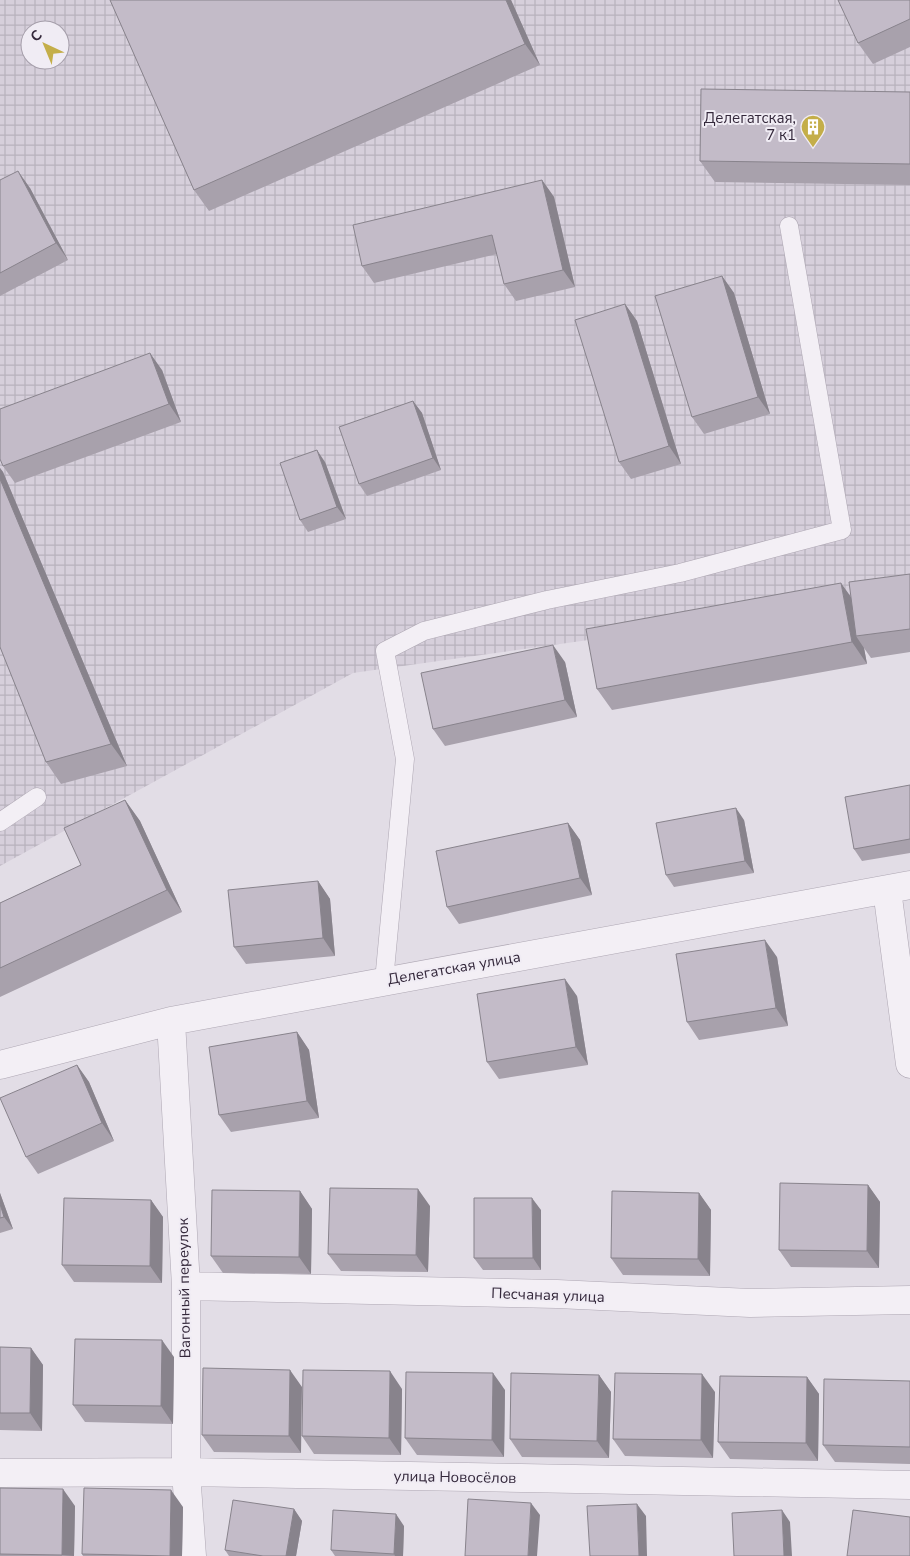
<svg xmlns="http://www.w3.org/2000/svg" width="910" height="1556" viewBox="0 0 910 1556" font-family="'Nunito Sans',sans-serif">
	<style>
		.industrial { fill: url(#industrial-grid); fill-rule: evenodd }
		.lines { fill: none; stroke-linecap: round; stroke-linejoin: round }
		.service-casing { stroke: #aea7b3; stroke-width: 19 }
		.minor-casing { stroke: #aea7b3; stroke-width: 29 }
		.service { stroke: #f3eff5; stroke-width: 18 }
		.minor { stroke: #f3eff5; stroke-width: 28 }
		.wall { fill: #a8a1ac }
		.shaded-wall { fill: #88838c }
		.building { fill: #c3bbc8; stroke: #88838c }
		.labels { text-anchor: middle; stroke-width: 4; stroke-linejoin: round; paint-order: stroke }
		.poi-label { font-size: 15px; fill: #34283b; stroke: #f0ecf4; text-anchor: end }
		.street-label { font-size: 15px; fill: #34283b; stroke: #f0ecf4 }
	</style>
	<defs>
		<pattern id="industrial-grid" width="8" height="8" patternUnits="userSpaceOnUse" patternTransform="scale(1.25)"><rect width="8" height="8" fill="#d6cfdb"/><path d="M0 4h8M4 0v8" fill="none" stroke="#b8b2bd"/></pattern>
	</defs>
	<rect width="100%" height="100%" fill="#e2dde6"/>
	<path class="industrial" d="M0,0h910v595l-557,78 -353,193zM30,30h30v30h-30z"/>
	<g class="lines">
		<defs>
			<path id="service" d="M0,822l37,-25
				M384,981l21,-222 -20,-108 39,-20 123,-31 133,-27 162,-43 -53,-304"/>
			<path id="minor" d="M887,890l23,174
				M171,1021l15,265v186l6,84
				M0,1065l171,-44 739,-136
				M186,1286l371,8 193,9 160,-3
				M0,1473l186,-1 724,13"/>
		</defs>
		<use href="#service" class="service-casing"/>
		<use href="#minor" class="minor-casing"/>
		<use href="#service" class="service"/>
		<use href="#minor" class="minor"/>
	</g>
	<path class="wall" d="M110,0h401l29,65 -331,146 -15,-21z
		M910,0v47l-37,17 -15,-21z
		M910,92v93l-195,-3 -15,-21z
		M0,180l30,8 38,72 -68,36z
		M542,180l12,17 21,90 -59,14 -12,-17 -7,-30 -123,29 -12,-17z
		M722,276l12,17 36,121 -66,20 -12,-17z
		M625,304l12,17 44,143 -50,15 -12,-17z
		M162,370l19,52 -166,61 -12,-17z
		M413,401l9,12 19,57 -74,26 -8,-12z
		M325,462l21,57 -38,13 -8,-12z
		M0,468l3,4 124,294 -66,18 -15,-22 -46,-115z
		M910,574v78l-39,6 -7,-10 3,16 -255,46 -15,-21 254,-92z
		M565,662l12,55 -132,29 -12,-17z
		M910,785v68l-48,8 -8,-12z
		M125,800l15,21 42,91 -182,85v-94l81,-38z
		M744,820l10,53 -80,14 -8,-12z
		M568,823l12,17 12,55 -133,29 -12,-17z
		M318,881l12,18 5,57 -89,8 -12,-17z
		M777,957l11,69 -89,14 -12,-18z
		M577,996l11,69 -89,14 -12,-17z
		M297,1032l12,18 10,68 -88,14 -12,-17z
		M77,1065l12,17 25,59 -76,33 -12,-17z
		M868,1185l12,17 -1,66 -88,-1 -12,-17z
		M300,1191l12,18 -1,65 -88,-1 -12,-17z
		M0,1193l13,36 -13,4z
		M699,1193l12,17 -1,66 -87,-1 -12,-17z
		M151,1200l12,17 -1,66 -88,-1 -12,-17z
		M430,1206l-2,66 -87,-1 -13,-17z
		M541,1210v60h-58l-9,-12z
		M0,1347l31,1 12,17 -1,66 -42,-1z
		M174,1357l-1,67 -88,-2 -12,-17z
		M290,1370l11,83 -87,-1 -12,-17z
		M599,1375l12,17 -2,66 -87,-1 -12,-18z
		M807,1377l12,17 -1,67 -88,-2 -12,-17z
		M910,1381v83l-75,-2 -12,-17z
		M402,1389l-1,66 -87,-1 -12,-18z
		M505,1390l-1,67 -87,-2 -12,-17z
		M715,1392l-2,66 -88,-2 -12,-17z
		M0,1488l75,18 -1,50h-74z
		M183,1507l-1,49h-99l-1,-2z
		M294,1509l8,12 -6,35h-67l-4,-6z
		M404,1526l-1,30h-68l-4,-6z"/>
	<path class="shaded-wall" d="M506,0h5l29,65 -15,-21z
		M18,171l12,17 38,72 -12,-17z
		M542,180l12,17 21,90 -12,-17z
		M722,276l12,17 36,121 -12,-17z
		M625,304l12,17 44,143 -12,-18z
		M150,353l12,17 19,52 -12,-18z
		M413,401l9,12 19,57 -8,-12z
		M317,450l8,12 21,57 -9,-12z
		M0,468l3,4 124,294 -16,-22 -111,-265z
		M841,583l15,21v32l8,12 3,16 -15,-22z
		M553,645l12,17 12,55 -12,-17z
		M125,800l15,21 42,91 -15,-22z
		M736,808l8,12 10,53 -9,-12z
		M568,823l12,17 12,55 -12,-17z
		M318,881l12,18 5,57 -12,-18z
		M765,940l12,17 11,69 -12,-18z
		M565,979l12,17 11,69 -12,-18z
		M297,1032l12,18 10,68 -12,-17z
		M77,1065l12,17 25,59 -12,-18z
		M868,1185l12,17 -1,66 -12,-17z
		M418,1189l12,17 -2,66 -12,-17z
		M300,1191l12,18 -1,65 -12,-17z
		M0,1193l13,36 -9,-12 -4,-13z
		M699,1193l12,17 -1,66 -12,-17z
		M532,1198l9,12v60l-8,-12z
		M151,1200l12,17 -1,66 -12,-17z
		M162,1340l12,17 -1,67 -12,-18z
		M31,1348l12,17 -1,66 -12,-18z
		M290,1370l12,17 -1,66 -12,-17z
		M390,1371l12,18 -1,66 -12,-17z
		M493,1373l12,17 -1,67 -12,-17z
		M702,1374l13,18 -2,66 -12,-18z
		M599,1375l12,17 -2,66 -12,-17z
		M807,1377l12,17 -1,67 -12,-18z
		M63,1489l12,17 -1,50 -12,-1z
		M171,1490l12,17 -1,49h-12z
		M531,1503l9,12 -3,41h-9z
		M637,1504l9,12 1,40h-8z
		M294,1509l8,12 -6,35h-10z
		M782,1510l8,12 2,34h-8z
		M396,1514l8,12 -1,30h-8l-1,-2z"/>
	<path class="building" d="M110,0h396l19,44 -331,146z
		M838,0h72v19l-52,24z
		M701,89l209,3v72l-210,-3z
		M18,171l38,72 -56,30v-93z
		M542,180l21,90 -59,14 -12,-49 -130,31 -9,-41z
		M722,276l36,121 -66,20 -37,-121z
		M625,304l44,142 -50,16 -44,-142z
		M150,353l19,51 -166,62 -3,-7v-50z
		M413,401l20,57 -74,26 -20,-57z
		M317,450l20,57 -37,13 -20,-57z
		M0,479l111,265 -65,18 -46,-115z
		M910,574v55l-54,7 -7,-54z
		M841,583l11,59 -255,47 -11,-60z
		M553,645l12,55 -132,29 -12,-56z
		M910,785v54l-56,10 -9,-52z
		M125,800l42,90 -167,78v-65l81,-38 -17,-37z
		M736,808l9,53 -79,14 -10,-52z
		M568,823l12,55 -133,29 -11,-56z
		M318,881l5,57 -89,9 -6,-57z
		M765,940l11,68 -89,14 -11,-68z
		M565,979l11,68 -89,15 -10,-68z
		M297,1032l10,69 -88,14 -10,-68z
		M77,1065l25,58 -76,34 -26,-59z
		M780,1183l88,2 -1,66 -88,-1z
		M330,1188l88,1 -2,66 -88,-1z
		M212,1190l88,1 -1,66 -88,-1z
		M612,1191l87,2 -1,66 -87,-1z
		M64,1198l87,2 -1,66 -88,-1z
		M474,1198h58l1,60h-59z
		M0,1204l4,13 -4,1z
		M75,1339l87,1 -1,66 -88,-1z
		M0,1347l31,1 -1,65h-30z
		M203,1368l87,2 -1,66 -87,-1z
		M303,1370l87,1 -1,67 -87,-2z
		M406,1372l87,1 -1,67 -87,-2z
		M511,1373l88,2 -2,66 -87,-2z
		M615,1373l87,1 -1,66 -88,-1z
		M720,1376l87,1 -1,66 -88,-1z
		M824,1379l86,2v66l-87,-2z
		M0,1488l63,1 -1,66 -62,-1z
		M84,1488l87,2 -1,66 -88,-2z
		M468,1499l63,4 -3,53h-63z
		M233,1500l61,9 -8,47h-23l-38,-6z
		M637,1504l2,52h-49l-3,-50z
		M333,1510l63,4 -2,40 -63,-4z
		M782,1510l2,46h-50l-2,-43z
		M853,1510l57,7v39h-63z"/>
	<defs>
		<symbol id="building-pin" viewBox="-11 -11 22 30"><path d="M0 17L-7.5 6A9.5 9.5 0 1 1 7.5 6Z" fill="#c4ae49" stroke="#f0ecf4"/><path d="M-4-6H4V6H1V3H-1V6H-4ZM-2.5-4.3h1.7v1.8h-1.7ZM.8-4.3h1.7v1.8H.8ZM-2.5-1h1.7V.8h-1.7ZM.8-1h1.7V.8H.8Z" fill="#fff"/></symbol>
	</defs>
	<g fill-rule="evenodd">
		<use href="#building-pin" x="799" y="113" width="28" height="38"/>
	</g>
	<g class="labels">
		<g class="poi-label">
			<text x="796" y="123">Делегатская,<tspan x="796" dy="17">7 к1</tspan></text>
		</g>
		<g class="street-label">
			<text transform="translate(454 968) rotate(-10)" y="5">Делегатская улица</text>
			<text transform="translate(184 1288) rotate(-91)" y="5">Вагонный переулок</text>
			<text transform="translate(548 1295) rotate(2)" y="5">Песчаная улица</text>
			<text transform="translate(455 1477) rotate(1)" y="5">улица Новосёлов</text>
		</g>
	</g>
	<g transform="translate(45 45) rotate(316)"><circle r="24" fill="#f0ecf4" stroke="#a59eaa"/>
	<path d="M0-4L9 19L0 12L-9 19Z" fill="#c4ae49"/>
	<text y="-8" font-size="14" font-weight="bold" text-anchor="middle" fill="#34283b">С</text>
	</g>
</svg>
